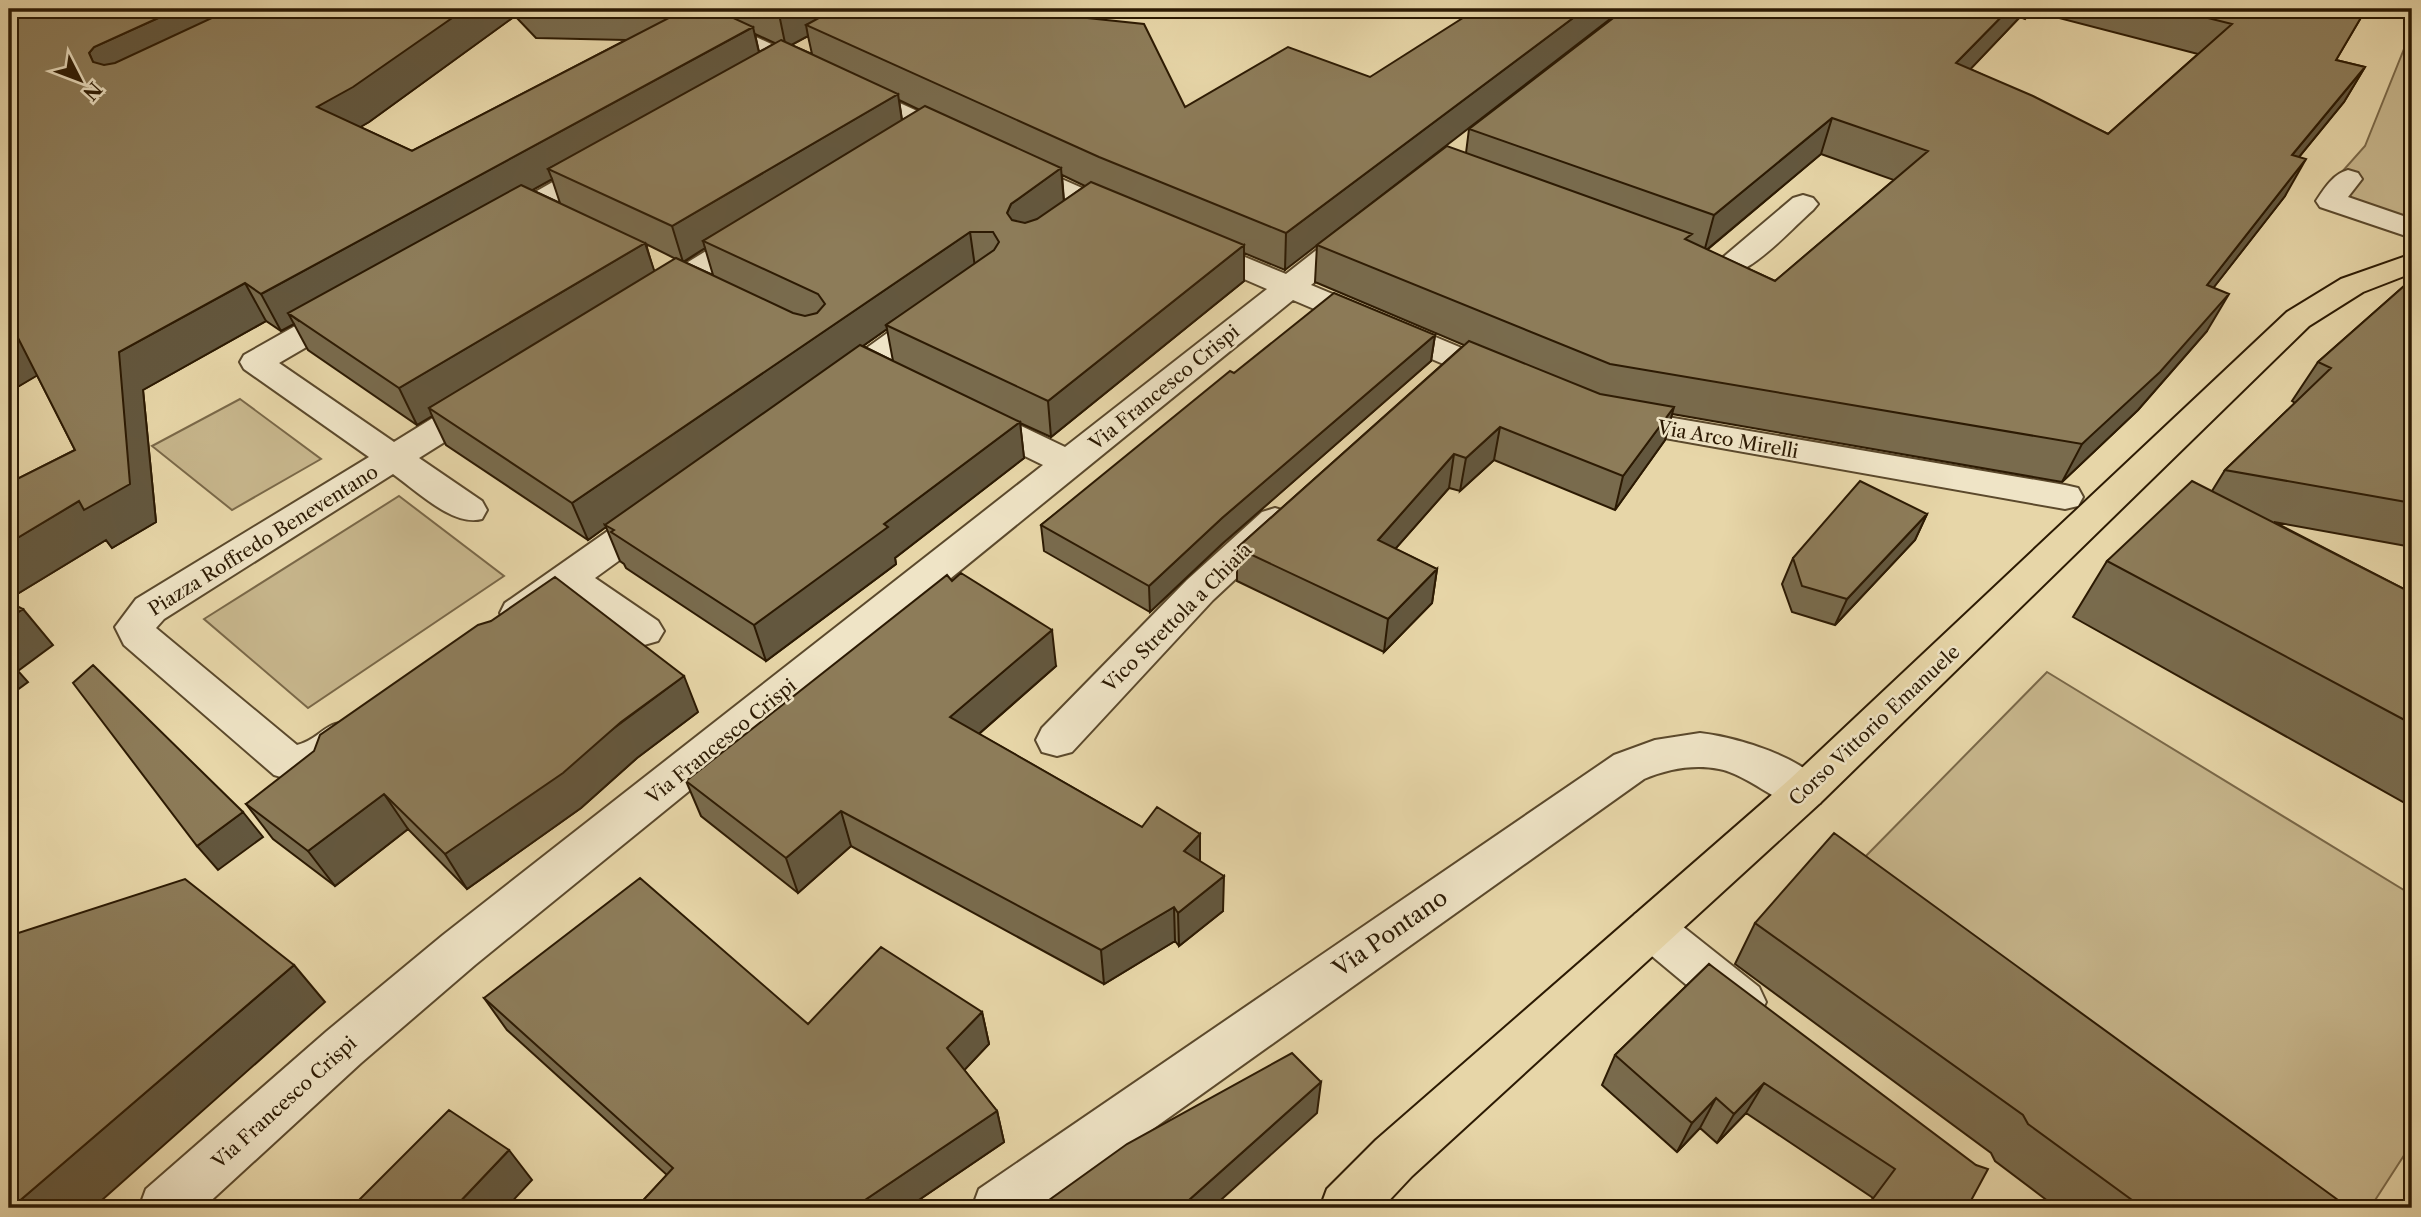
<svg xmlns="http://www.w3.org/2000/svg" width="2421" height="1217" viewBox="0 0 2421 1217" font-family="'Libre Caslon Text',serif">
	<style>
		.green { fill: #c7b68c; stroke: #7a6848; stroke-width: 2 }
		.lines { fill: none; stroke-linecap: round; stroke-linejoin: round }
		.minor-casing { stroke: #5b492c; stroke-width: 4 }
		.major-casing { stroke: #2c1a03; stroke-width: 4 }
		.minor { fill: #efe4c6; fill-rule: evenodd }
		.major { fill: #e7d6a8; fill-rule: evenodd }
		.wall { fill: #796b4d; stroke: #2c1a03; stroke-width: 2; fill-rule: evenodd }
		.shaded-wall { fill: #63573e; stroke: #2c1a03; stroke-width: 2 }
		.building { fill: #8d7c59; stroke: #2c1a03; stroke-width: 2 }
		.labels { text-anchor: middle; stroke-width: 5; stroke-linejoin: round; paint-order: stroke }
		.street-label { font-size: 19px; fill: #2c1a03; stroke: #efe4c6 }
		.near-street-label { font-size: 23px; fill: #2c1a03; stroke: #efe4c6 }
	</style>
	<rect width="100%" height="100%" fill="#e7d6a8"/>
	<filter id="stains"><feTurbulence type="fractalNoise" baseFrequency=".00286" numOctaves="4"/><feColorMatrix values="0 0 0 0 .2 0 0 0 0 .09 0 0 0 0 .02 0 0 0 .5 -.17"/></filter>
	<radialGradient id="worn" r=".72"><stop offset=".6" stop-color="#630" stop-opacity="0"/><stop offset="1" stop-color="#630" stop-opacity=".3"/></radialGradient>
	<path class="green" d="M2412,29v190l-64,-22 12,-16 -20,-7 25,-28z
		M240,399l81,60 -89,51 -80,-64z
		M399,496l105,80 -196,132 -104,-89z
		M2047,672l365,223v248l-42,65h-32l-475,-349z"/>
	<g class="lines">
		<defs>
			<path id="minor" d="M664,9h31l270,124 4,6 -4,6 -10,2 -10,-2 -278,-131z
				M603,157l10,2 4,6 -4,6 -100,57 -10,3 -10,-3 -5,-6 5,-6 100,-57z
				M1016,159l114,50 5,6 -5,6 -10,3 -10,-3 -104,-48 -4,-6 4,-6z
				M2348,170l10,3 4,6 -14,18 64,22v19l-92,-31 -4,-6c8,-12 17,-27 32,-31z
				M1803,195l10,3 5,6 -5,6c-31,27 -73,81 -118,66 -10,-4 -18,-6 -23,-14l4,-6c17,-5 29,5 45,3l72,-61z
				M1358,223l11,3 4,6 -4,6 -58,47 201,84 5,7 -5,7 -12,3 -12,-3 -195,-83 -818,665 -114,98 -158,145h-64l7,-19 181,-158 116,-96 600,-470 -81,-40 -5,-8 5,-8 12,-3 12,3 79,38 202,-158 -83,-36 -4,-6 4,-6 11,-3 11,3 80,33 61,-48z
				M753,226l11,3 4,6 -4,6 -98,62 -11,2 -11,-2 -5,-7 5,-7 98,-60z
				M347,301l11,2 5,7 -5,7 -79,46 115,79 76,-47 12,-3 12,3 5,8 -5,8 -75,47 63,43 5,9 -5,9c-29,8 -65,-28 -89,-45l-229,145 -8,9 141,117c26,-6 29,-30 62,-20l6,12c-16,30 -58,49 -91,38l-150,-130 -9,-18 21,-28 233,-142 -125,-88 -4,-7 4,-7 92,-52z
				M933,305l11,3 5,7 -5,7 -95,70 -12,4 -12,-4 -5,-7 5,-7 97,-70z
				M1615,408l450,77 13,3 5,9 -5,9 -13,3 -462,-82 -5,-8 5,-8z
				M655,503l13,4 5,9 -5,9 -73,53 63,43 6,10 -6,10 -14,4 -14,-4 -62,-44c-20,15 -37,34 -63,26l-5,-10 5,-10 137,-96z
				M1275,508l13,4 5,9 -5,9 -75,70 -141,152 -15,4 -15,-4 -6,-12 6,-12 145,-148 75,-68z
				M1700,733c35,4 110,25 126,58l-6,12c-4,2 -11,5 -16,5 -22,-1 -57,-34 -85,-39 -26,-5 -51,0 -75,10l-602,429h-70l7,-19 635,-434 41,-15z
				M1651,908l16,6 92,73 7,15 -7,15 -17,7 -17,-7 -90,-75 -7,-14 7,-14z"/>
			<path id="major" d="M2412,254v19l-49,19 -54,34 -489,477 -408,373 -30,32h-62l7,-19 49,-49 414,-361 497,-467 54,-33z"/>
		</defs>
		<use href="#minor" class="minor-casing"/>
		<use href="#major" class="major-casing"/>
		<use href="#minor" class="minor"/>
		<use href="#major" class="major"/>
	</g>
	<path class="wall" d="M9,9h1059l-10,6 127,92 185,-30 -85,193 -41,-17v28l-193,156 -31,-14 4,35 -129,100 1,6 -130,97 -140,-93 -2,-4 -4,-3 -14,-34 -18,13 -142,-95 -14,-29 -15,9 -109,-75 -14,-26 -13,7 -15,-10 -123,69 13,132 -44,26 -6,-8 -97,59v-116l66,-33 -38,-75 -28,17zM515,16l21,22 90,2 -214,111 -52,-24 9,-5zM755,34l20,9 -16,9zM808,36l4,18 -21,-9zM899,100l21,10 -18,10zM1062,175l23,11 -21,15zM552,179l8,24 -28,-13zM646,244l30,15 -22,13zM705,248l8,27 -29,-13zM887,329l6,32 -30,-15z
		M1625,9h741l-30,51 29,7 -21,35 -45,55 -14,39 -72,92 -6,43 -69,79 -76,72 -390,-68 -7,26 -50,70 -121,-50 -34,31 -11,-3 -54,61 42,20 -5,34 -48,49 -147,-71v-33l227,-203 -149,-63 2,-37 149,-92 3,-24zM2032,11l166,43 -90,80 -138,-65 50,-52 5,2zM1821,154l73,26 -119,101 -68,-31z
		M2412,279v268l-138,-25 138,71v214l-339,-190 34,-56 105,-70 13,-21 70,-67 -3,-2 26,-39z
		M1435,335l-4,26 -209,183 -72,68 -106,-61 -3,-26 193,-152z
		M1927,514l-12,26 -80,85 -43,-13 -10,-28 11,-26z
		M952,581l104,85 -77,68 163,93 58,7v28l23,49 -44,35 -4,-5 -71,43 -253,-138 -53,47 -97,-77 -15,-35z
		M698,712l-61,46 -56,50 -114,81 -59,-60 -73,57 -62,-47 -27,-35z
		M1755,923l594,285h-292l-62,-47 -4,-8 -256,-189z
		M1709,964l258,244h-102l8,-10 -127,-85 -29,30 -17,-15 -23,24 -75,-67 13,-30z
		M484,998l324,26 174,-12 7,32 -25,26 33,41 7,31 -97,66h-271l31,-33 -160,-145z"/>
	<path class="shaded-wall" d="M178,9h90l-154,73 -21,-20 -4,-9 5,-6z
		M465,9h48l2,7 -146,106 -36,21 -16,-36z
		M788,9h68l-50,16 2,11 -22,12 -7,-34z
		M1003,9h65l-61,34z
		M1585,9h38l-338,261 1,-37z
		M2009,9h14l-3,8 -77,81 13,-35z
		M2030,9h3l-8,10z
		M753,27l8,34 -213,108 4,10 -253,142 -11,-8 6,11 -13,7 -20,-37z
		M2365,67l-21,35 -73,89 21,-36z
		M898,94l5,34 -200,113 2,7 -22,14 -11,-36z
		M1832,118l-11,36 -117,98 10,-37z
		M2306,159l-21,37 -99,127 21,-38z
		M1061,168l3,35 -53,45 -4,-35 4,-9z
		M970,232l5,35 -89,58 1,4 -280,197 -2,-1 1,2 -18,13 -16,-37z
		M645,243l12,36 -228,129 3,8 -15,9 -18,-37z
		M1244,245v36l-193,156 -3,-36z
		M245,283l21,38 -123,69 13,132 -44,26 -6,-8 -97,59v-56l70,-42 40,-149z
		M2229,294l-22,37 -69,79 -76,72 20,-38z
		M16,334l27,38 -34,20v-53z
		M1435,335l-4,26 -209,183 -72,68 -1,-26 73,-68z
		M1674,407l-9,33 -50,70 8,-34z
		M1020,422l4,36 -129,100 1,6 -130,97 -12,-36 130,-101z
		M1500,427l-6,33 -34,31 6,-33z
		M1454,454l-5,34 -75,85 4,-33z
		M1927,514l-12,26 -80,85 12,-26z
		M1437,569l-5,34 -48,49 4,-33z
		M23,609l30,36 -35,26 10,11 -19,14v-78z
		M1052,630l4,36 -99,87 -7,-36z
		M684,676l14,36 -61,46 -56,50 -114,81 -22,-35z
		M384,794l24,35 -73,57 -27,-35z
		M841,811l10,35 -53,47 -12,-35z
		M243,812l20,25 -45,33 -21,-24z
		M1200,834v34l-16,-17z
		M1224,876l-1,35 -44,35 -1,-33z
		M1174,907l1,34 -71,43 -3,-34z
		M294,965l31,37 -232,206h-69l-7,-5z
		M982,1012l7,32 -34,36 -8,-32z
		M1321,1082l-4,31 -105,95h-32z
		M1764,1083l-18,30 -29,30 17,-29z
		M1716,1098l-16,30 -23,24 15,-29z
		M997,1111l7,31 -97,66h-54z
		M509,1150l23,30 -26,28h-52z"/>
	<path class="building" d="M9,9h169l-84,38 -5,6 4,9 11,3 11,-2 116,-54h234l-112,78 -36,20 95,44 274,-142h28l39,18 -492,267 -16,-11 -126,69 11,132 -46,26 -5,-9 -70,42v-60l66,-33 -59,-116 -7,5z
		M768,9h20l-9,5z
		M835,9h168l141,15 41,83 103,-60 82,30 107,-68h108l-299,224 -187,-76 -293,-132z
		M1625,9h384l-53,54 77,33 75,38 124,-110 -60,-15h194l-30,51 29,7 -73,88 14,4 -99,126 22,9 -69,78 -78,72 -472,-80 -293,-119 130,-99 245,88 -7,5 90,42 153,-130 -96,-33 -118,97 -245,-86z
		M781,40l117,54 -226,132 -124,-57z
		M925,106l136,62 -50,36 -4,9 5,7 13,3 12,-4 54,-37 153,63 -196,156 -162,-76 108,-75 5,-8 -6,-10h-23l-398,271 -143,-95 247,-150 117,55 12,3 12,-3 8,-9 -7,-10 -115,-53z
		M521,185l124,58 -246,145 -111,-75z
		M2412,279v224l-187,-33 106,-102 -13,-6z
		M1334,293l101,42 -213,183 -73,68 -108,-61 189,-154 4,2z
		M1469,341l131,53 74,13 -51,69 -123,-49 -34,31 -12,-4 -76,86 59,29 -49,50 -151,-71z
		M860,345l160,77 -136,102 4,3 -134,98 -143,-93 3,-2 -9,-5z
		M1860,481l67,33 -80,85 -45,-13 -9,-28z
		M2192,481l220,112v131l-305,-163z
		M961,573l91,57 -102,87 192,110 15,-20 43,27 -16,17 40,25 -46,37 -4,-6 -73,43 -260,-139 -55,47 -100,-77 261,-206 5,6z
		M555,577l129,99 -63,46 -58,51 -118,81 -61,-60 -76,57 -62,-47 68,-53 6,-16 158,-110 13,-4z
		M9,602l14,7 -14,9z
		M93,665l150,147 -46,34 -124,-163z
		M1834,833l515,375h-206l-115,-84 -5,-9 -268,-192z
		M640,878l168,146 73,-77 101,65 -35,36 50,63 -144,97h-217l37,-40 -189,-170z
		M185,879l109,86 -277,238 -8,-7v-260z
		M1709,964l267,201 12,4 -21,39h-101l29,-39 -131,-86 -30,31 -18,-16 -24,25 -77,-68z
		M1292,1053l29,29 -141,126h-142l89,-64z
		M449,1110l60,40 -55,58h-103z"/>
	<g class="labels">
		<g class="street-label">
			<text transform="translate(1164 387) rotate(-39)" y="7">Via Francesco Crispi</text>
			<text transform="translate(1728 439) rotate(10)" y="7">Via Arco Mirelli</text>
			<text transform="translate(263 540) rotate(-32)" y="7">Piazza Roffredo Beneventano</text>
			<text transform="translate(1177 617) rotate(-45)" y="7">Vico Strettola a Chiaia</text>
			<text transform="translate(1874 725) rotate(-43)" y="7">Corso Vittorio Emanuele</text>
			<text transform="translate(721 741) rotate(-39)" y="7">Via Francesco Crispi</text>
			<text transform="translate(284 1102) rotate(-42)" y="7">Via Francesco Crispi</text>
		</g>
		<g class="near-street-label">
			<text transform="translate(1390 933) rotate(-35)" y="8">Via Pontano</text>
		</g>
	</g>
	<rect width="2421" height="1217" fill="none" stroke="#e7d6a8" stroke-width="35"/>
	<rect x="10" y="10" width="2400" height="1196" fill="none" stroke="#2c1a03" stroke-width="3.5"/>
	<rect x="18" y="18" width="2386" height="1182" fill="none" stroke="#2c1a03" stroke-width="2"/>
	<g transform="translate(80 80) rotate(132)" stroke="#efe4c6" stroke-width="5" paint-order="stroke">
	<path d="M0-5L12 26L0 18L-12 26Z" fill="#2c1a03"/>
	<text y="-10" font-size="19" font-weight="bold" text-anchor="middle" fill="#2c1a03">N</text>
	</g>
	<rect width="100%" height="100%" filter="url(#stains)"/>
	<rect width="100%" height="100%" fill="url(#worn)"/>
</svg>
